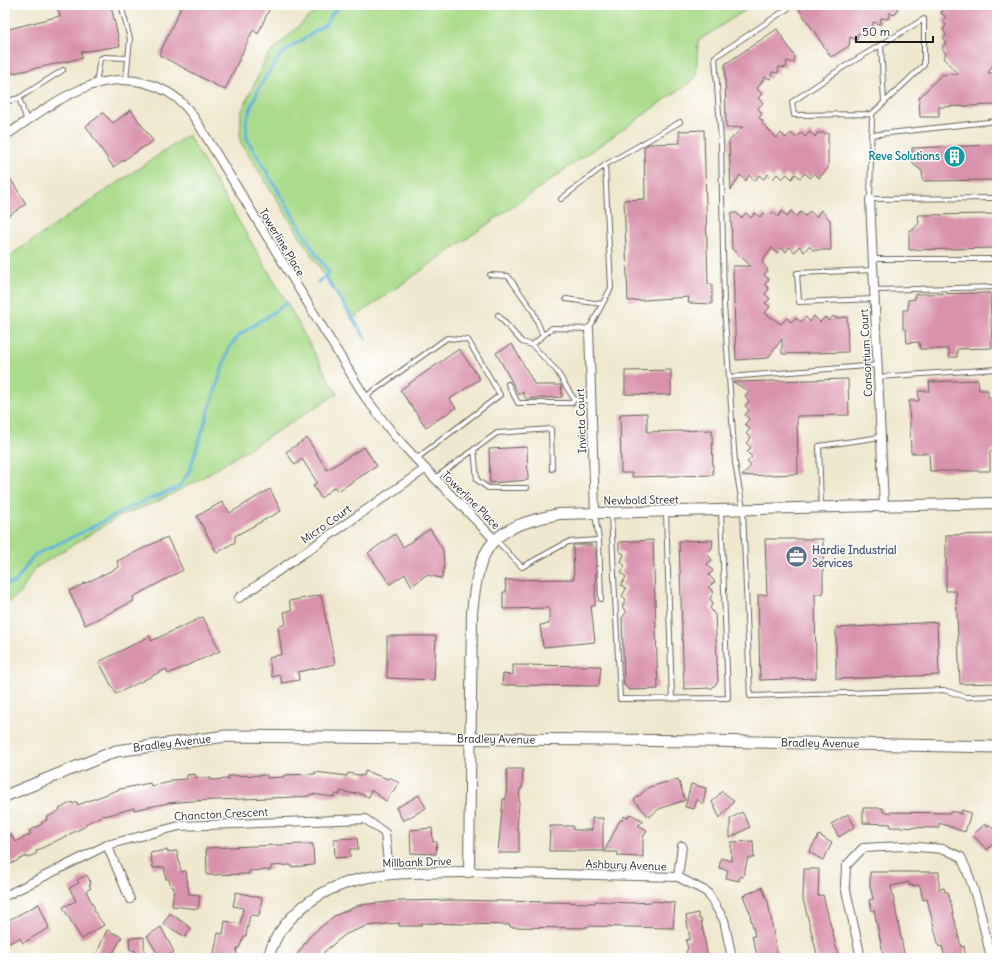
<svg xmlns="http://www.w3.org/2000/svg" width="1002" height="963" viewBox="0 0 1002 963" font-family="Delius,sans-serif">
	<style>
		.green { fill: #aadc8b; stroke: #637c54 }
		.lines { fill: none; stroke-linecap: round; stroke-linejoin: round }
		.stream { stroke: #5eb0d9; stroke-width: 3 }
		.building { fill: #d992ac }
		.service-casing { stroke: #66635a; stroke-width: 6 }
		.minor-casing { stroke: #66635a; stroke-width: 10 }
		.tertiary-casing { stroke: #66635a; stroke-width: 12 }
		.secondary-casing { stroke: #66635a; stroke-width: 13 }
		.service { stroke: #fff; stroke-width: 4 }
		.minor { stroke: #fff; stroke-width: 8 }
		.tertiary { stroke: #fff; stroke-width: 10 }
		.secondary { stroke: #fff; stroke-width: 11 }
		.labels { text-anchor: middle; stroke-width: 3; stroke-linejoin: round; paint-order: stroke }
		.culture-label { font-size: 11px; font-weight: bold; fill: #0d838f; stroke: #fff; text-anchor: end }
		.street-label { font-size: 11px; fill: #1c1c1c; stroke: #fff }
		.service-label { font-size: 11px; font-weight: bold; fill: #4e5e75; stroke: #fff; text-anchor: start }
	</style>
	<rect width="100%" height="100%" fill="#fff"/>
	<filter id="ink" filterUnits="userSpaceOnUse"><feTurbulence type="fractalNoise" baseFrequency=".025" numOctaves="2"/><feDisplacementMap in="SourceGraphic" scale="8" xChannelSelector="R" yChannelSelector="G"/><feConvolveMatrix kernelMatrix="1 2 1 2 8 2 1 2 1" color-interpolation-filters="sRGB"/></filter>
	<filter id="wash" filterUnits="userSpaceOnUse"><feTurbulence type="fractalNoise" baseFrequency=".012" numOctaves="4" result="noise"/><feDisplacementMap in="SourceGraphic" scale="16" xChannelSelector="R" yChannelSelector="G"/><feGaussianBlur stdDeviation="0.9" result="paint"/><feColorMatrix in="noise" values="0 0 0 0 0 0 0 0 0 0 0 0 0 0 0 0 0 1.4 0 .05"/><feComposite in="paint" operator="in"/></filter>
	<g filter="url(#wash)">
		<rect width="100%" height="100%" fill="#efe8ce"/>
		<path class="green" d="M326,5h427l-55,36 -2,37 -344,241 -112,-178 1,-28 25,-55 41,-40z
			M188,135l99,168 50,91 -140,87 -41,21 -37,14 -85,53 -14,25 -15,11v-346z"/>
		<g class="lines">
			<path class="stream" d="M325,276l41,63
				M318,282l11,-9 -14,-21 -68,-113 -1,-17 5,-15 8,-19 22,-34 45,-30 6,-11 11,-8
				M5,584l10,-1 19,-28 47,-22 47,-25 51,-21 10,-15 40,-124 9,-12 49,-33"/>
		</g>
		<g id="blocks">
			<path class="building" d="M57,5h54l9,41 -39,6 1,6 -77,17v-45l55,-14z
				M182,5h89l-13,29 -5,-4 -28,60 -66,-35z
				M805,5h94l-4,10 -6,-2 -1,6 -7,-1 -1,6 -7,-2 -1,7 -6,-2 -2,8 -6,-2 -1,7 -7,-3 -1,9 -18,11 -32,-48z
				M947,5h50v4l-4,4 4,4 -3,7 3,5 -3,4 3,3v13l-2,3 2,6 -9,15h9v32l-58,2v10h-19l-1,-19 22,-23 17,-1 -15,-16 3,-4 -4,-6 4,-5 -3,-4 3,-4 -3,-5 3,-5 -4,-4 4,-4 -5,-4z
				M777,29l18,28 -1,6 -7,-2 -1,7 -7,-1 -1,6 -6,-1 -1,7 -6,-2 -8,12 5,5 -4,4 5,5 -5,5 4,6 -3,4 4,3 -1,2 15,15 4,-5 5,5 5,-5 5,5 5,-5 4,4 5,-5 5,5 2,-4h11v35l-9,10 -5,-5 -4,5 -5,-5 -5,5 -5,-4 -3,5 -5,-5 -5,5 -5,-5 -4,5 -5,-5 -4,5 -5,-4 -4,6 -6,-6 -3,6 -6,-6 -9,15 -2,-49 14,-14 -17,1 -1,-64z
				M131,110l22,31 -40,26 -27,-41 17,-13 10,10z
				M704,130l4,154h4v20l-24,-1 1,-6 -61,4 -4,-101 21,-1 -1,-52 5,-3 31,-1 -1,-12z
				M997,145v35l-74,1 -1,-10 -9,-7 -1,-16z
				M5,170l21,34 -21,14z
				M821,210l9,10 1,30h-18l-4,-4 -5,6 -5,-6 -4,6 -6,-5 -3,5 -5,-4 -4,5 -5,-5 -10,14 6,8 -4,5 5,4 -4,5 4,5 -4,5 5,5 -5,4 5,4 -5,6 16,11 6,-6 4,4 5,-4 5,4 5,-5 4,5 4,-6 6,6 5,-5 4,4 4,-5 3,2 11,-1 1,35 -66,2v-15l-14,19 -32,2 -3,-94h18l-19,-17 -1,-36h6l4,5 5,-5 5,5 4,-5 5,4 4,-4 4,4 5,-5 5,5 4,-6 5,6 4,-6 5,5 5,-4 4,4 5,-5 6,6z
				M997,214v34l-88,2v-20h4l6,-7 -1,-8z
				M990,293l2,55 -35,1v8h-8v-8h-29l-1,-7 -12,1 -1,-14h-3v-19h5v-10l7,-1v-5z
				M512,344l23,41h26l1,12 -36,2 -3,-7 -4,3 -23,-42z
				M459,349l21,30 -30,20 6,9 -30,19 -26,-37z
				M671,370v25l-46,-1v-23z
				M848,379l1,36 -52,1 1,58 -56,2 9,-10 -4,-4 5,-5 -5,-5 4,-4 -5,-5 5,-5 -5,-4 4,-5 -5,-5 4,-5 -4,-4 4,-5 -4,-4 4,-5 -4,-5 4,-5 -16,-9z
				M978,380l1,10h9v7l9,1v52l-7,1v20h-60l-1,-18h-18l-2,-52h10l-1,-10h12l-1,-9z
				M647,413v19l65,-2 1,45 -81,2v-4h-11l-1,-59z
				M307,438l20,32 37,-23 13,19 -39,25 -4,-4 -13,11 -8,-12 4,-4 -15,-23 -7,6 -9,-13z
				M527,447l1,33 -38,3 -1,-34z
				M270,489l11,22 -46,25v6l-18,11 -20,-37 25,-14 8,11z
				M430,529l13,21 1,15 -2,13 -16,-3 -14,11 -7,-12 -15,10 -22,-31 27,-19 8,13z
				M997,534v149l-37,1 -4,-93h-10v-56z
				M167,537l16,33 -50,27 1,4 -49,24 -16,-34 50,-24 -2,-6z
				M765,539h58v55h-8l1,84 -56,2 -2,-85h9z
				M653,540l5,149 -29,1 -5,-5 -2,-67 5,-7 -5,-4 4,-8 -4,-3 4,-7 -5,-4 5,-8 -5,-4 4,-7 -4,-4 3,-8 -5,-3v-9z
				M713,540l-1,8 -5,5 5,7 -5,4 6,7 -4,4 6,7 -7,5 6,5 -4,6 3,5 -3,5 5,7 3,67 -6,6 -28,1 -5,-148z
				M573,545h19l4,5 -1,56h-4l4,36 -52,5 -3,-22 9,-1v-16l-46,1v-17h3l-1,-12 69,-1z
				M321,595l14,69 -37,8 1,8 -17,3 -2,-8 -8,2 -3,-19 13,-4 -4,-27 8,-3 -2,-12 8,-2 -3,-9z
				M203,617l17,34 -52,23 -2,-5 -50,25 -17,-32 51,-26 1,5z
				M937,622l2,53 -103,4v-51z
				M387,636h49l-2,44 -47,-2z
				M513,665l88,1 -2,20 -97,-1 1,-11 10,1z
				M507,769h16l-1,20h-2l-3,41h2v23h-21l5,-54h3z
				M365,771l23,8 2,-2 9,6 -13,18 -15,-11 -2,7 -14,-5v2l-15,-3v4l-4,-1 -1,3 -25,-3v2l-14,1 -105,4 -23,2 -34,7v-2l-29,8 -1,-1 -19,9 1,2 -50,25 1,2 -10,5 -1,-2 -21,11v-30l6,-3 4,8 16,-8 -2,-3 13,-7 -1,-1 6,-3 -1,-2 14,-8 -1,-1 13,-7 1,2 4,-2 1,3 42,-16 30,-6 1,3 20,-4v-2l16,-1v-4l8,-1 1,4h15v2l18,-1 -1,-3 39,-1v3l17,-1v-2l31,-1v-2l32,4 1,-3 16,3z
				M678,779l7,21 -26,9 -10,8 -15,-17 15,-13z
				M691,784l15,4 -3,16 -6,-5 -3,10 -9,-2z
				M722,791l12,10 -14,17 -8,-16z
				M419,795l7,13 -23,13 -7,-13z
				M863,808h20v4l68,1 1,-2 9,3 1,-4 9,3 -6,19 -26,-9v5l-49,-1 1,-3 -28,-1z
				M742,812l8,15 -20,11v-19z
				M630,814l14,7 -6,4 9,5 -4,8v19l-25,-1v-4h-14l16,-32 2,1 2,-5 3,2z
				M848,814l7,13 -16,10 -8,-13z
				M592,818h11v33h-54l1,-25h23v4h19z
				M985,824l2,3 2,-3 8,9v7l-10,10 -14,-15z
				M432,828l1,14h4l-1,12 -25,-1 -1,-23z
				M819,835l13,8 -9,17 -14,-8z
				M357,838l1,11h-8v8l-15,1 -1,-19z
				M753,841l1,17h-6l-5,19 -3,-1 -1,5 -13,-3 2,-8 -9,-2 2,-10 10,3v-19z
				M302,844h11l1,21 -23,2v-2l-20,1v4l-22,1v3l-42,1 -1,-27z
				M167,850v2l10,-1 4,21 5,-1 3,23 11,1 -2,14 -26,-3 2,-19h-3l-2,-8h-3l-2,-12 -11,1 -3,-15z
				M804,869h15l-1,27 5,-1 16,63h-21l-15,-59z
				M870,872h69v17l5,-1 1,4h3l13,55 3,-1 2,12h-21l-3,-12 -3,1 -12,-48 -4,1 -3,-14 -11,-1v-3l-18,4 14,72h-21l-10,-48 -2,1 -3,-11 4,-1 -3,-13z
				M87,875l4,9 -2,1 2,3 -5,3 9,18 -2,1 11,15 -22,14 -8,-12 -11,-20 13,-6 -7,-13 10,-5 -2,-3z
				M762,887l6,15 10,56h-20l-6,-22h3l-5,-21h1l-8,-19z
				M236,892l26,6 -3,18 -9,-1 -4,21h-2l-5,12h-2l-1,10h-23l5,-25 5,1 2,-13 15,3 3,-16 -10,-2z
				M454,900l141,3v-2l35,2 22,-1v-1l23,2 -2,25 -84,-2 -6,2 -73,-1v-2l-89,-2v3h-22v-3l-32,3 -21,8 -21,17 -5,7h-25l14,-21 25,-21 26,-11 39,-4z
				M39,904l10,24 -26,15 -3,-5 -15,7v-23z
				M170,913l21,15 -5,9 -23,-13z
				M698,913l1,6h2l7,39h-20l-2,-7 2,-1 -2,-10 4,-1 -4,-23z
				M161,927l13,25 -11,6h-3l-13,-22z
				M107,930l15,7 -12,21h-8l-6,-3z
				M144,937v20l-9,1v-8h-5l-1,-12z"/>
		</g>
	</g>
	<g filter="url(#ink)">
		<use href="#blocks" fill-opacity="0" stroke="#66635a" stroke-width="1"/>
		<g class="lines">
			<defs>
				<path id="service" d="M121,5l9,34 -4,41
					M793,5l-78,52 6,85 3,163 11,158 8,46 7,187 194,-6 22,7 31,-1
					M881,44l3,59
					M96,83l4,-24 4,-2 24,1
					M19,98l44,-28
					M5,102l14,-4 8,23
					M872,114l52,-49v-46l-82,49 -50,34 2,13 78,-1 -2,85 127,-1
					M871,135l126,-14
					M605,165l75,-43
					M561,199l44,-34 6,123 -22,41 -37,-1 -20,17 24,25 18,29 17,2
					M873,259h124
					M874,270l-77,3 2,29 76,-3
					M490,275l18,1 25,35 10,25
					M874,290l123,-3
					M566,299l36,5
					M498,315l24,27 10,3
					M729,377l149,-12
					M878,377l119,-8
					M508,384l10,19h54l2,-4
					M365,397l82,-59 21,2 32,55 -84,64
					M474,449l3,31 11,8h39
					M435,478l62,-45 54,-4 1,40
					M821,507l-2,-61 62,-9
					M666,512l6,187
					M611,514l9,185 108,-1 -7,-188
					M496,540l26,27 46,-25 31,-2 -4,-26
					M599,540l2,59"/>
				<path id="minor" d="M5,136c42,-28 87,-67 140,-53 15,4 29,11 39,22 9,9 15,20 21,30l160,262 29,38 22,24 79,81
					M870,199l14,307
					M589,329l6,184
					M239,598l186,-129
					M107,845l23,54
					M469,872l209,5 29,15 17,28 8,38
					M678,877l4,-31
					M5,896l102,-51 72,-19 186,-7 20,14 4,40
					M861,958l-16,-72 1,-20 17,-18 40,-2 41,3 17,8c15,32 22,66 30,101"/>
				<path id="tertiary" d="M267,958c4,-8 7,-17 12,-25 46,-66 119,-60 190,-61l3,-259c7,-69 18,-85 87,-99l438,-11"/>
				<path id="secondary" d="M5,796l111,-45 110,-15 478,5 293,6"/>
			</defs>
			<use href="#service" class="service-casing"/>
			<use href="#minor" class="minor-casing"/>
			<use href="#tertiary" class="tertiary-casing"/>
			<use href="#secondary" class="secondary-casing"/>
			<use href="#service" class="service"/>
			<use href="#minor" class="minor"/>
			<use href="#tertiary" class="tertiary"/>
			<use href="#secondary" class="secondary"/>
		</g>
	</g>
	<defs>
		<symbol id="building-disc" viewBox="-11 -11 22 22"><circle r="9.5" fill="#0f9aa8" stroke="#fff"/><path d="M-4-6H4V6H1V3H-1V6H-4ZM-2.5-4.3h1.7v1.8h-1.7ZM.8-4.3h1.7v1.8H.8ZM-2.5-1h1.7V.8h-1.7ZM.8-1h1.7V.8H.8Z" fill="#fff"/></symbol>
		<symbol id="office-disc" viewBox="-11 -11 22 22"><circle r="9.5" fill="#5c6f8a" stroke="#fff"/><path d="M-6-3h4V-5.5h4V-3h4V5H-6ZM-1-4.5V-3h2v-1.5ZM-6 0V1H6V0Z" fill="#fff"/></symbol>
	</defs>
	<g fill-rule="evenodd">
		<use href="#building-disc" x="942" y="144" width="25" height="25"/>
		<use href="#office-disc" x="784" y="544" width="25" height="25"/>
	</g>
	<g class="labels">
		<g class="culture-label">
			<text x="940" y="160">Reve Solutions</text>
		</g>
		<g class="street-label">
			<text transform="translate(282 242) rotate(59)" y="4">Towerline Place</text>
			<text transform="translate(866 353) rotate(-93)" y="4">Consortium Court</text>
			<text transform="translate(581 421) rotate(-92)" y="4">Invicta Court</text>
			<text transform="translate(471 500) rotate(45)" y="4">Towerline Place</text>
			<text transform="translate(641 500) rotate(-1)" y="4">Newbold Street</text>
			<text transform="translate(326 524) rotate(-35)" y="4">Micro Court</text>
			<text transform="translate(496 739) rotate(1)" y="4">Bradley Avenue</text>
			<text transform="translate(172 743) rotate(-7)" y="4">Bradley Avenue</text>
			<text transform="translate(820 743) rotate(1)" y="4">Bradley Avenue</text>
			<text transform="translate(221 814) rotate(-3)" y="4">Chancton Crescent</text>
			<text transform="translate(417 862) rotate(-2)" y="4">Millbank Drive</text>
			<text transform="translate(626 865) rotate(2)" y="4">Ashbury Avenue</text>
		</g>
		<g class="service-label">
			<text x="812" y="554">Hardie Industrial<tspan x="812" dy="13">Services</tspan></text>
		</g>
	</g>
	<rect width="1002" height="963" fill="none" stroke="#fff" stroke-width="20"/>
	<path d="M856 36v6h77v-6" fill="none" stroke="#1c1c1c" stroke-width="2"/>
	<text x="862" y="36" font-size="12" fill="#1c1c1c" stroke="#ffffff" stroke-width="3" paint-order="stroke">50 m</text>
</svg>
